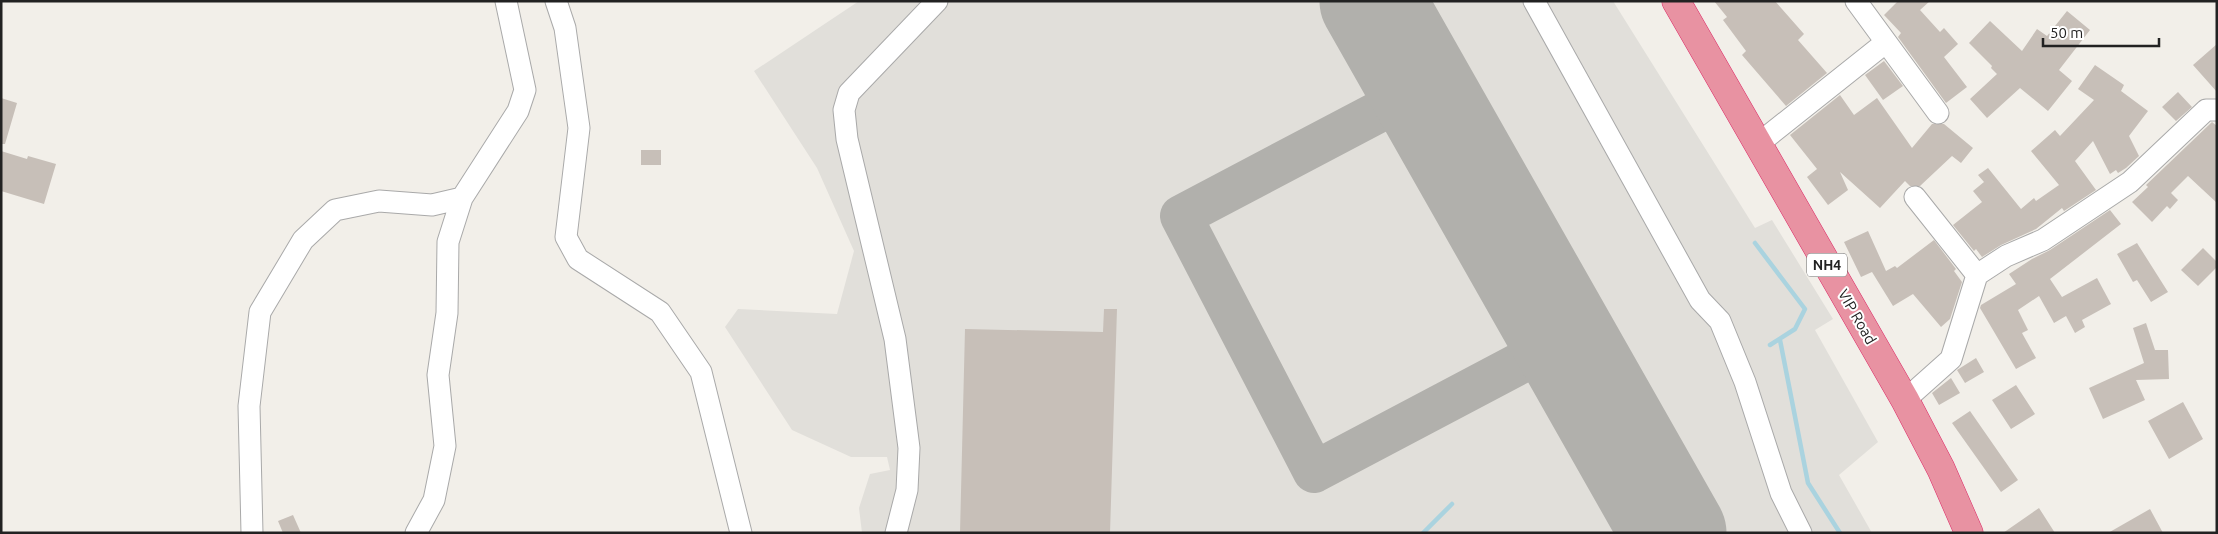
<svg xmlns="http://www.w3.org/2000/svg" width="2218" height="534" viewBox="0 0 2218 534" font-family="Ubuntu,sans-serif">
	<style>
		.airport { fill: #e1dfda }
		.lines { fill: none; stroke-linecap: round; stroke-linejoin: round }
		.stream { stroke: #aad3df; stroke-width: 4.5 }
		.taxiway { stroke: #b1b0ac; stroke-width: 42 }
		.runway { stroke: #b1b0ac; stroke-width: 105 }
		.building { fill: #c7bfb8 }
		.minor-casing { stroke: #a9a9a9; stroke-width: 23 }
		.highway-casing { stroke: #dc2a67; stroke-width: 29 }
		.minor { stroke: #fff; stroke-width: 21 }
		.highway { stroke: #e892a2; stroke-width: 28 }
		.labels { text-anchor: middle; stroke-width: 4; stroke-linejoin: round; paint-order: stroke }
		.shield { fill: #fff; stroke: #646464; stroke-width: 1 }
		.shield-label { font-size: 14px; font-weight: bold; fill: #222 }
		.street-label { font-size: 15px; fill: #222; stroke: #fff }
	</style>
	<rect width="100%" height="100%" fill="#f2efe9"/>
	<path class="airport" d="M859,1h754l142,227 17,-8 61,99 -18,11 63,112 -39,33 33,58h-1010l-3,-25 11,-34 20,-4 -3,-13h-36l-59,-27 -67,-103 13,-18 99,5 17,-63 -37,-83 -63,-97z"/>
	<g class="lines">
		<path class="stream" d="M1755,243l50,66 -10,20 -25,16
			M1780,340l28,143 32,50
			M1423,533l29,-29"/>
		<path class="taxiway" d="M1422,89l-241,127 133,256 250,-132"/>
		<path class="runway" d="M1372,1l302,532"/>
	</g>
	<path class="building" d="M1714,1h61l29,33 -6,6 29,33 -41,33 -44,-51 4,-4 -23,-31 4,-3z
		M1898,1h32l-10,9 20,22 4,-4 14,16 -14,13 23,30 -21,16 -48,-66 3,-4 -17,-18z
		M2067,11l23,19 -31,40 13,11 -24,30 -28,-23 -33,30 -17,-19 27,-25 -6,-6 1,-2 -23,-23 21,-22 32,30 15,-22 10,7z
		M2217,44v48l-24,-27z
		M1884,61l19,25 -20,14 -18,-25z
		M2095,65l29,20 -3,6 27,20 -19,25 10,20 -13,12 -8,5 -2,-3 -6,4 -17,-33 -18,20 21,29 -32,21 -2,-3 -26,21 -35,16 -19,12 -6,-8 -2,2 -21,-26 29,-23 -9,-11 11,-9 -6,-7 10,-7 33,41 13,-11 2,3 23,-16 -28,-34 24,-21 5,6 34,-36 -16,-11z
		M2178,92l14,15 -16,14 -14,-14z
		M1840,95l14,20 23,-17 35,50 20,-24h12l29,24 -12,15 -9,-7 -32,30h-10l-5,-5 -25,27 -40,-36 8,18 -20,15 -21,-28 10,-8 -27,-34z
		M1,98l16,5 -12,41h-4z
		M2212,122l5,4v77l-29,-27 -17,17 7,7 -8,9 -3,-3 -15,16 -20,-20 16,-15 -2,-2z
		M641,150h20v15h-20z
		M1,151l26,8 1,-3 28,8 -12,40 -43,-13z
		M2110,210l11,14 -71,55 12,18 35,-19 14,26 -29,16 3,7 -10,6 -9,-17 -12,7 -15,-27 -21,14 10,20 -6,3 14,25 -20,11 -36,-61 1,-3 35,-21 -7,-10 23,-15 18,-9z
		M1868,231l18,40 9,-5 2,2 37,-28 22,29 -2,2 8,11 -12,37 -9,8 -28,-33 -20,12 -21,-34 -11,5 -17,-35z
		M2137,243l31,49 -17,10 -14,-22 -4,2 -16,-28z
		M2203,248l14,14v5l-19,19 -17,-16z
		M1104,309h13l-7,224h-150l5,-204 138,3z
		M2146,323l9,27h13l1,29 -33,1 9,20 -42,19 -14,-31 55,-25 -11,-35z
		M1976,358l8,14 -19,11 -8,-13z
		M1951,378l9,15 -21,12 -7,-12z
		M2016,385l19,29 -24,15 -19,-29z
		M2183,402l20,37 -34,20 -21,-38z
		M1970,411l48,69 -17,12 -49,-69z
		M2039,508l16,25h-52z
		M2150,509l13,24h-55z
		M293,515l8,18h-18l-5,-12z"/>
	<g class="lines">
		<defs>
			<path id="minor" d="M556,1l9,27 14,100 -13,109 12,22 82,53 41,60 40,161
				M1534,1l166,299 20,21 25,61 36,111 20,40
				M1856,1l82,112
				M1758,144l127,-101
				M1915,197l62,78
				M1905,400l46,-41 26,-84 29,-19 37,-16 87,-58 76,-72h11
				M252,533l-3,-127 11,-94 43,-72 32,-30 44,-9 53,4 30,-7
				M416,533l18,-33 11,-54 -7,-71 9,-62 1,-71 14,-44 56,-87 7,-21 -19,-89
				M896,533l11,-43 2,-42 -14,-109 -48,-200 -3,-29 5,-17 88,-92"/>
			<path id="highway" d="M1676,1l229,399 36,69 28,64"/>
		</defs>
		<use href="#minor" class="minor-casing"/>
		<use href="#highway" class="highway-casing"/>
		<use href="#minor" class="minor"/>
		<use href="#highway" class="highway"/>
	</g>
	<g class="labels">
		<rect class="shield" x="1807" y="253.5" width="40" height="23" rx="4"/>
		<g class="shield-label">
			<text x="1827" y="270">NH4</text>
		</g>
		<g class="street-label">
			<text transform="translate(1857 317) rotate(60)" y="5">VIP Road</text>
		</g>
	</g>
	<rect width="2218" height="534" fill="none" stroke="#222222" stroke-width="5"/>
	<path d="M2043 38v8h116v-8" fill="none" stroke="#222222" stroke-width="2.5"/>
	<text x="2050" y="38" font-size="15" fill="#222222" stroke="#ffffff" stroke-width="4" paint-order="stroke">50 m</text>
</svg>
